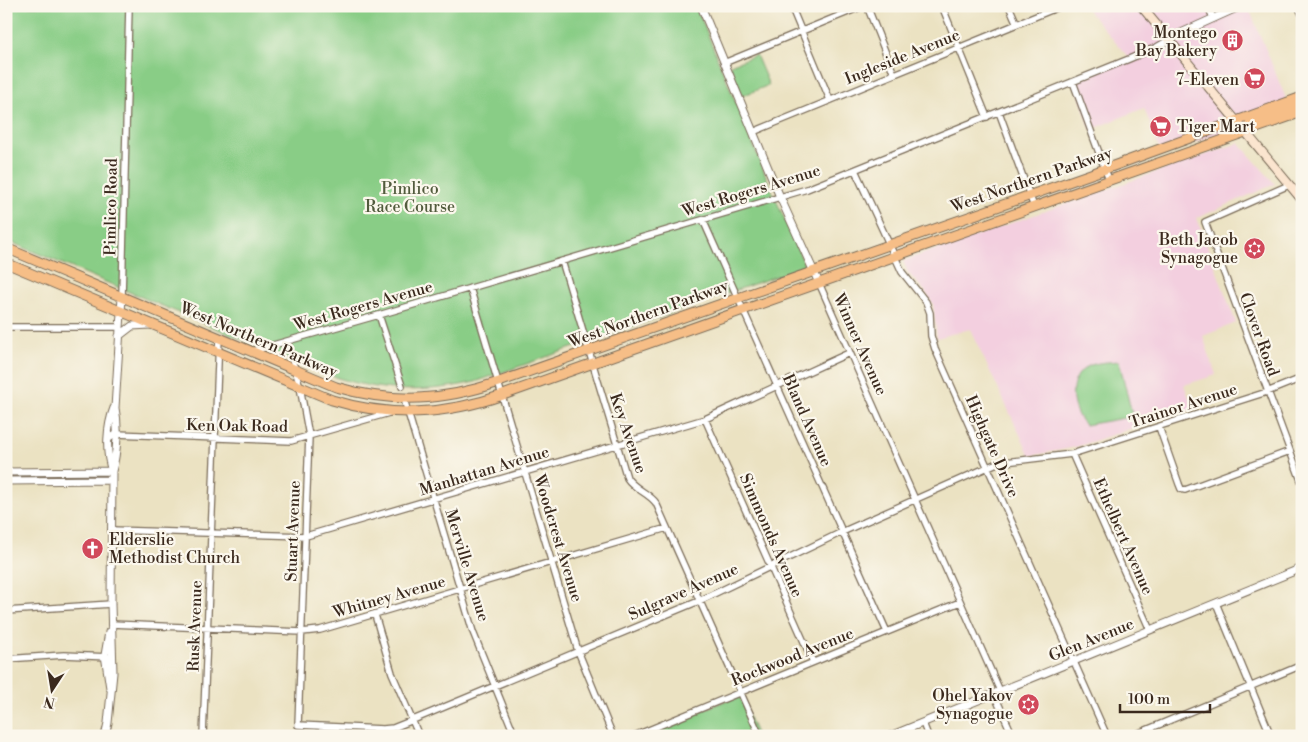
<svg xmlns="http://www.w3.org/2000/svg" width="1308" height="742" viewBox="0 0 1308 742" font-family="'Libre Bodoni',serif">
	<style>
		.built { fill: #f3cfdf }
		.green { fill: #89cd86; stroke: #627c52 }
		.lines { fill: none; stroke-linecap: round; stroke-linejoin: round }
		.minor-casing { stroke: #796a57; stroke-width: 8 }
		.tertiary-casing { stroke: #796a57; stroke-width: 9 }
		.secondary-casing { stroke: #796a57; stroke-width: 10 }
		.primary-casing { stroke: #796a57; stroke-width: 11 }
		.minor { stroke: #fff; stroke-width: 5.5 }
		.tertiary { stroke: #fff; stroke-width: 7 }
		.secondary { stroke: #fbe5cf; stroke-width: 8 }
		.primary { stroke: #f6be87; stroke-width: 9 }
		.labels { text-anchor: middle; stroke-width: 4.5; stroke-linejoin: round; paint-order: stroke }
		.poi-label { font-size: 16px; fill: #3b2a1e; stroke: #fbf7ec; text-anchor: end }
		.street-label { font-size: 16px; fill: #3b2a1e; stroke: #fbf7ec }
		.park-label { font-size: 16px; fill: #525b3d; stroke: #fbf7ec }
	</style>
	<rect width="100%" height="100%" fill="#fbf7ec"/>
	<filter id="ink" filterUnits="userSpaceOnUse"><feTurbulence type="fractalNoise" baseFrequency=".02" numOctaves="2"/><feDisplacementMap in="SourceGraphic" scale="10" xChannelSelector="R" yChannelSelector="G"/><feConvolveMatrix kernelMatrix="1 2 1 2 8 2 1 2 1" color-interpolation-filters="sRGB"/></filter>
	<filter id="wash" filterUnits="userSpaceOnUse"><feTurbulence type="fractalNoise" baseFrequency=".0096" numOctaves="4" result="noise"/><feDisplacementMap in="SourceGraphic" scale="20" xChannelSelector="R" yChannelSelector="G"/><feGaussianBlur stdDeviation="1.12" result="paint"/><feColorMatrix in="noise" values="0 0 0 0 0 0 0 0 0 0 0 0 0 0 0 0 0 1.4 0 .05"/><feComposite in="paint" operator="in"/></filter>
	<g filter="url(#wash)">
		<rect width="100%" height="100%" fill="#ebe2c2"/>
		<path class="built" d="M1084,6h124l6,12 28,-12h6l39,95 -34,21 -92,32 -17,-46 -53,22 -17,-50 55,-22z
			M1239,143l36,41 -78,34 39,105 -33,13 13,39 -32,10 10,25 -17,3 -101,34 -46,9 -60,-127 -33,9 -4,-34 -9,-14 -16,-17 -5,-12z"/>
		<path class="green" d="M6,6h690l77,187 32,73 -330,116c-65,15 -113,8 -175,-18l-294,-124z
			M756,55l13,30 -27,11 -12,-31z
			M1119,361l13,53 -2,3 -45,8c-16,-16 -19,-50 6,-60 8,-3 19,-3 28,-4z
			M739,695l18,41h-116z"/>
	</g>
	<g filter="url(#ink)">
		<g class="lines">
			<defs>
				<path id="minor" d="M791,6l39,94
					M867,6l27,68
					M942,6l45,111
					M1009,6l8,18
					M1208,6l5,12
					M1298,6l4,8
					M724,63l139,-57
					M1073,82l36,98
					M999,112l35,95
					M753,132l308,-126
					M855,170l47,102 24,30 4,11 1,23 4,13 172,387
					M1289,185l-84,37 97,261
					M703,220l184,412
					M562,261l65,217c7,11 22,15 29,25l104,233
					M819,283l181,408
					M470,288l108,363 35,85
					M122,297l7,-291
					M379,315l23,71
					M6,327h114
					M287,341l13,46 9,49 -11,289 85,4 10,-1 20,-8 286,-119 143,-69 155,-69 75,-9 195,-62 35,-14
					M252,351l127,-36 428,-126 322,-130 28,-12 12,-7
					M404,399l69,233 42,104
					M705,419l108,243
					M1159,427l20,57 2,5 4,1 105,-39
					M109,439l7,-5 175,7 98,-28
					M1072,454l78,176
					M111,530l195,6 399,-117 144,-66
					M1216,603l55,133
					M6,611l105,-7
					M375,615l17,58 27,63
					M111,624l191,8 18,-2 347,-102
					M6,659l58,-4 45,2
					M994,694l19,42
					M923,723l5,13
					M203,736l16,-398
					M634,736l326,-134
					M1132,736l170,-71"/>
				<path id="tertiary" d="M701,6l79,191 39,86
					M1169,40l12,-7 60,-27
					M119,336l13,-10 18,-1
					M112,471c-7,-19 -5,-45 2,-63
					M6,472l106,-1
					M6,481l106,-1
					M109,632l-4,23 5,33
					M105,736l3,-13 5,-50 -2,-69 1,-133c5,-18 7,-44 3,-63l7,-111
					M890,736l412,-168"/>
				<path id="secondary" d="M1141,6l161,194"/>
				<path id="primary" d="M1250,124l52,-20
					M6,248l330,139c58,17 107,14 163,-5l606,-213 197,-72
					M6,263l326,137c59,18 113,15 171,-5l799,-283"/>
			</defs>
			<use href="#minor" class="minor-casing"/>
			<use href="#tertiary" class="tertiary-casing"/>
			<use href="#secondary" class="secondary-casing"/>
			<use href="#primary" class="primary-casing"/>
			<use href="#minor" class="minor"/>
			<use href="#tertiary" class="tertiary"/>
			<use href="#secondary" class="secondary"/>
			<use href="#primary" class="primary"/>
		</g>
	</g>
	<defs>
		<symbol id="building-disc" viewBox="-11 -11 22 22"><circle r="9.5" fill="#d1495b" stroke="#fbf7ec"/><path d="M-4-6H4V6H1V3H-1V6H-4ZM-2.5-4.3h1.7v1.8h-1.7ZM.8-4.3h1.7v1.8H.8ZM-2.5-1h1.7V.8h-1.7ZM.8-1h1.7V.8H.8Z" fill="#fff"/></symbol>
		<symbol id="supermarket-disc" viewBox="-11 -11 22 22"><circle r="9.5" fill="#d1495b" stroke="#fbf7ec"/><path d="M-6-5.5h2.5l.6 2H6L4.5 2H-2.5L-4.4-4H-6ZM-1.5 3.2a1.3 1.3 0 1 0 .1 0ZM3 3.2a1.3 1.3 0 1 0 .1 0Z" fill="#fff"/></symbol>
		<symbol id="synagogue-disc" viewBox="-11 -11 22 22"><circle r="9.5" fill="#d1495b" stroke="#fbf7ec"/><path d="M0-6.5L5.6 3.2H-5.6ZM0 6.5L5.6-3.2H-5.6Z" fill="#fff"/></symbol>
		<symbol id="church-disc" viewBox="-11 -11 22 22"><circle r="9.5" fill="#d1495b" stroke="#fbf7ec"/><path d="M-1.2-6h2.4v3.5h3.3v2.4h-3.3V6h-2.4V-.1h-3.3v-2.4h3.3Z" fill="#fff"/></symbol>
	</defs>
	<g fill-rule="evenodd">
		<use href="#building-disc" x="1220" y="28" width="25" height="25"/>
		<use href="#supermarket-disc" x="1242" y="66" width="25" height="25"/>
		<use href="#supermarket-disc" x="1148" y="114" width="25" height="25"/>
		<use href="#synagogue-disc" x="1242" y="236" width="25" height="25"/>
		<use href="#church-disc" x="80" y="536" width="25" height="25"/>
		<use href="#synagogue-disc" x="1016" y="692" width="25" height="25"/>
	</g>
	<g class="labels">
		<g class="poi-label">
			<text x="1217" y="38">Montego<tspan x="1217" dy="18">Bay Bakery</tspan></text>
			<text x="1239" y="85">7-Eleven</text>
			<text x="1177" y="132" text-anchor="start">Tiger Mart</text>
			<text x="1238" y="245">Beth Jacob<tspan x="1238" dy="18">Synagogue</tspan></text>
			<text x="109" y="545" text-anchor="start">Elderslie<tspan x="109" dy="18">Methodist Church</tspan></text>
			<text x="1013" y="701">Ohel Yakov<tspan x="1013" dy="18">Synagogue</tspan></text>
		</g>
		<g class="street-label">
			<text transform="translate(902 56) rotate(-22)" y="6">Ingleside Avenue</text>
			<text transform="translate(1031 179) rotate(-19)" y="6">West Northern Parkway</text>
			<text transform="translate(751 190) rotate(-17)" y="6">West Rogers Avenue</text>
			<text transform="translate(110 207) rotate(-89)" y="6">Pimlico Road</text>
			<text transform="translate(363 305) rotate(-16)" y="6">West Rogers Avenue</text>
			<text transform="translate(648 313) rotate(-20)" y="6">West Northern Parkway</text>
			<text transform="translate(1260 334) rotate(70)" y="6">Clover Road</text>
			<text transform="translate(259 339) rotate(23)" y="6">West Northern Parkway</text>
			<text transform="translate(861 344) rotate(66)" y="6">Winner Avenue</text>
			<text transform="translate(1183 405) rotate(-18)" y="6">Trainor Avenue</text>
			<text transform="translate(808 420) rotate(66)" y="6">Bland Avenue</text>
			<text transform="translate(237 425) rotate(1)" y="6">Ken Oak Road</text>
			<text transform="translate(629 433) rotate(71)" y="6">Key Avenue</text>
			<text transform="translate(993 446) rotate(66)" y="6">Highgate Drive</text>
			<text transform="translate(484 470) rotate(-17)" y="6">Manhattan Avenue</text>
			<text transform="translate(292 531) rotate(-88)" y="6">Stuart Avenue</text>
			<text transform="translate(772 535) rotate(66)" y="6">Simmonds Avenue</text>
			<text transform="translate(1124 536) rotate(66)" y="6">Ethelbert Avenue</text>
			<text transform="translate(559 538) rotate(73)" y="6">Woodcrest Avenue</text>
			<text transform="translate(468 565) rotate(73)" y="6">Merville Avenue</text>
			<text transform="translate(683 591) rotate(-24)" y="6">Sulgrave Avenue</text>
			<text transform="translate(389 596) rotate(-16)" y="6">Whitney Avenue</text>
			<text transform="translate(194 626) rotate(-88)" y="6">Rusk Avenue</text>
			<text transform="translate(1091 639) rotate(-22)" y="6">Glen Avenue</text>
			<text transform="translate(792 656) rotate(-22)" y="6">Rockwood Avenue</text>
		</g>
		<g class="park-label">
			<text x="410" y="194">Pimlico<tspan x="410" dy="18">Race Course</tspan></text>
		</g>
	</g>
	<rect width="1308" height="742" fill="none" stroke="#fbf7ec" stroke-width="25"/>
	<g transform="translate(52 690) rotate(192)" stroke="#fbf7ec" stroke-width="4" paint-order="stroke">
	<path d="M0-4L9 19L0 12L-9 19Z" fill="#3b2a1e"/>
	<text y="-8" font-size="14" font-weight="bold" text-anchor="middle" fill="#3b2a1e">N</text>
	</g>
	<path d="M1120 704v8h90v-8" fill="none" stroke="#3b2a1e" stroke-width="2.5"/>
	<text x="1128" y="704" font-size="15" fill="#3b2a1e" stroke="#fbf7ec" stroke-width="4" paint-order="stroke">100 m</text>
</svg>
